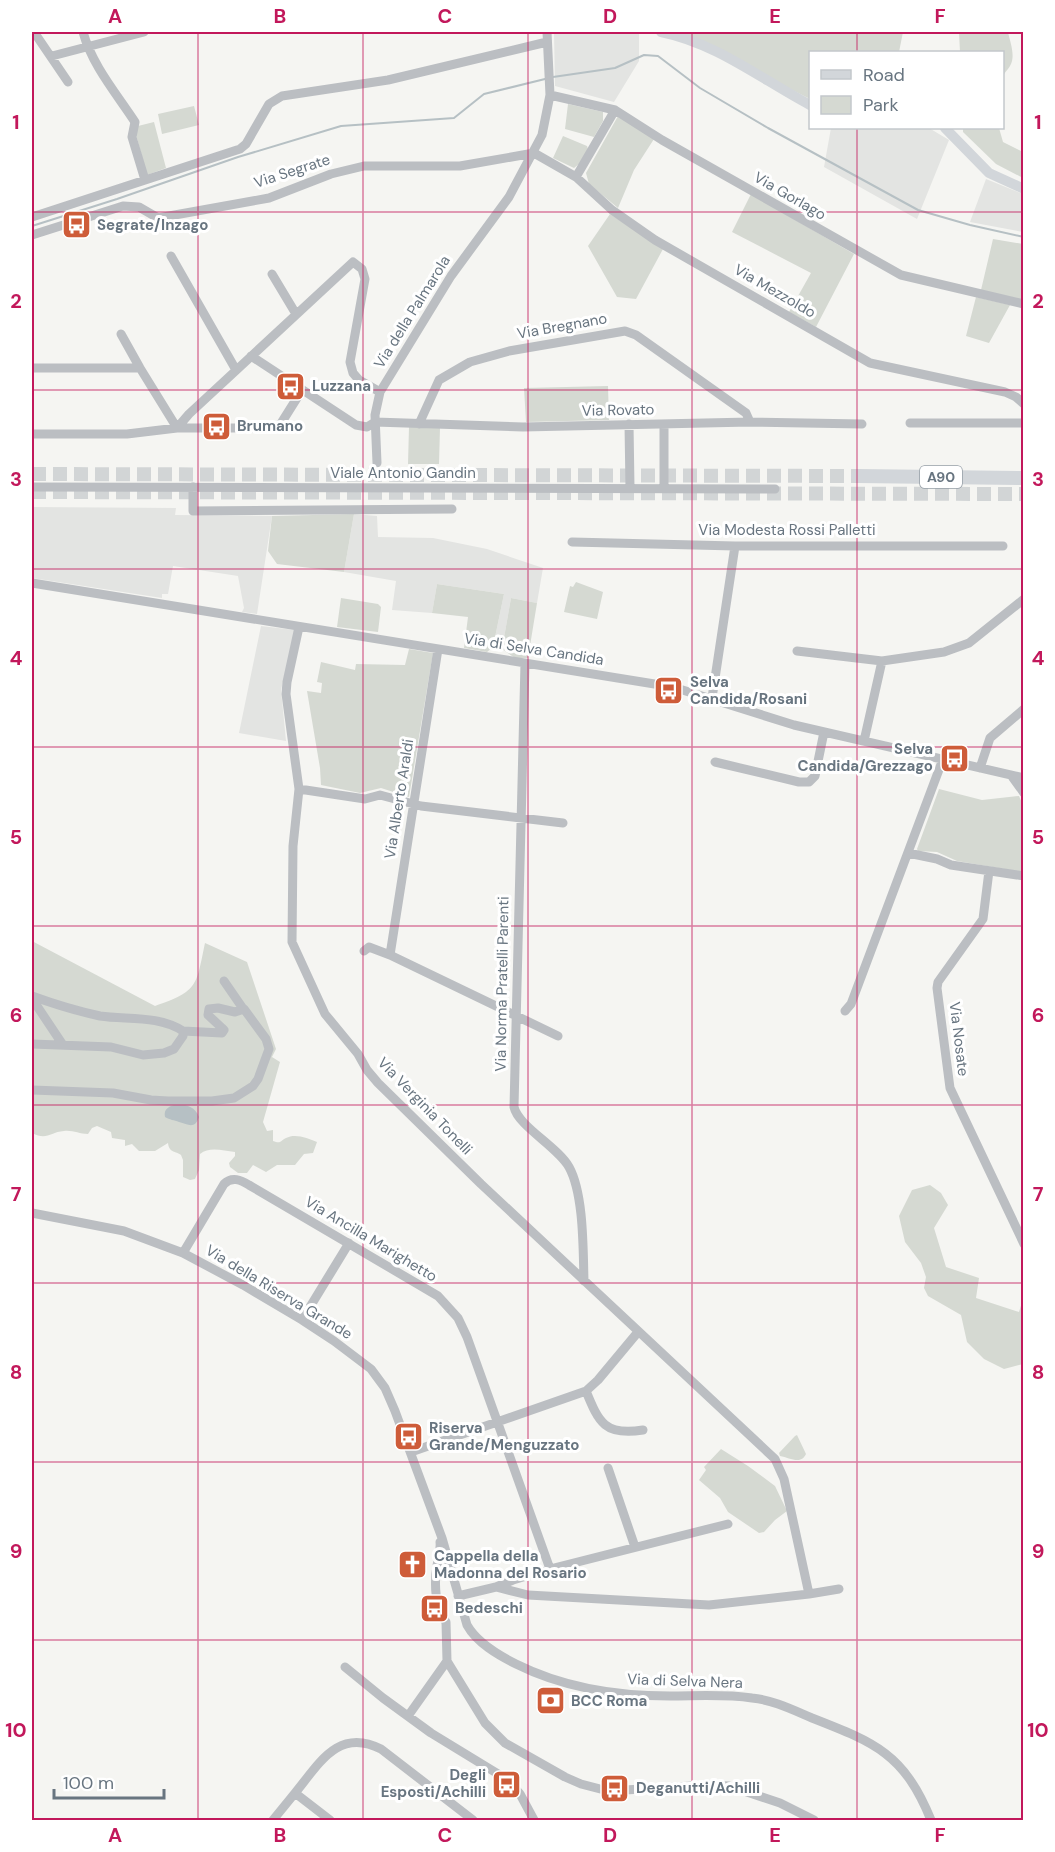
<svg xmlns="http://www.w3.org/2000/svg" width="1055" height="1852" viewBox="0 0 1055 1852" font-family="'DM Sans',sans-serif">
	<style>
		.built { fill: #e3e4e2 }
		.green { fill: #d5d9d2 }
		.water { fill: #b6c0c4 }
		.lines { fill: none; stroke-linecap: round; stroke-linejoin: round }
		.stream { stroke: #b6c0c4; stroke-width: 2 }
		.highway-tunnel { stroke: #d2d5d6; stroke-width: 14; stroke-dasharray: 14 7; stroke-linecap: butt }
		.minor { stroke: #bbbec2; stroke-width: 9 }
		.major { stroke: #d2d6da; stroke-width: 10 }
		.highway { stroke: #d2d6da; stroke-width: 14 }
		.grid { fill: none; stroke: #c2185b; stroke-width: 1.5; stroke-opacity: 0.55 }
		.labels { text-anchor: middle; stroke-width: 6; stroke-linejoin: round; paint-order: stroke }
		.shield { fill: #fff; stroke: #959ea6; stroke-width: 1.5 }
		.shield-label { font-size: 14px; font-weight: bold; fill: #687580 }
		.street-label { font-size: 15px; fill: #687580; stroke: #fff }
		.poi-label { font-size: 15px; font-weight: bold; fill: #687580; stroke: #fff; text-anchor: start }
		.neatline { fill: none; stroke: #c2185b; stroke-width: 2 }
		.grid-label { font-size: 20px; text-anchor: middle; font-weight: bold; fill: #c2185b }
	</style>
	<rect width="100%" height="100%" fill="#f5f5f2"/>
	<path class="built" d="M554,32h67l18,2v27l-25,41 -59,-16z
		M831,128h98l20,12 -32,79 -93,-52z
		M986,179l37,15v38l-53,-10z
		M32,507l144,1 -1,7 97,1 -15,98 -15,-2 2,-4 -6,-32 -65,-10 -5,28h-6v4l-130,-20z
		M354,514l23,2 1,21 55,1 54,11 56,19 -6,35 -26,-5 -9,51 -9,-2 11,-53 -67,-10 -5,29 -40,-3 4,-29 -52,-9z
		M261,626l34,4 -14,60 5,51 -47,-8z"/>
	<path class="green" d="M677,32h226l-4,20h-89v47z
		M959,32h49c2,10 8,24 2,34 -3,5 -6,6 -7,12l-1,-26h-42z
		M568,104l35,8v9l-9,16 -29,-8z
		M194,106l5,19 -37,9 -4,-20z
		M618,116l36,23 -20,31 -16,38 -29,-24 -3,-11z
		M154,122l12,46 -19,7 -13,-48z
		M963,128h36l4,14 20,10v26l-27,-14 -33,-32z
		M563,136l24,10 1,3 -9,15 -5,4 -21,-10z
		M751,194l103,60 -38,73 -27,-15 22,-39 -79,-41z
		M610,214l53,35 -27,50 -19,-2 -29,-51z
		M993,239l30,5v56l-42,-10z
		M976,297l34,8 -21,38 -23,-7z
		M608,386l1,34 -83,2 -2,-34z
		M409,427l31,1 -1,36h-31z
		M354,514l-10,58 -67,-8 -9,-13 4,-35z
		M576,582l27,10 -6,27 -33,-7 6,-26 3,1z
		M437,584l67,10 -11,53 -6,5 -23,-4 4,-31 -36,-4z
		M341,598l37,6 3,3 -3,25 -41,-5z
		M511,598l26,5 -9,55h-13l-13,-9z
		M409,649l24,4 -24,144 -28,-9 -21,5 -39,-8 -1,-17 -13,-77 14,2 1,-10 -5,-1 4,-20 34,8 1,-6 49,1z
		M939,789l43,11 37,-4 4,9v67l-66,-11 -20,-9 -19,-1 -1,-2z
		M32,941l123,65c44,-15 41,-21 50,-63l42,19 29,87 -4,8 8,5 -17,60 4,9 6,-1v11c8,3 7,0 13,-3 9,-5 22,0 31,4l-4,11 -9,1 -9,11h-18l-11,7 -13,-7 -6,8h-9l-8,-6 -1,-4 6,-7v-4c-12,-1 -25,-6 -35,2l-1,16 -4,9 -5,1 -7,-3v-17l-2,-5c-5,-4 -12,-2 -13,-12l-13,8h-16l-7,-7 -7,2v-6l-13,-2 -1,-6 -14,-6 -5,2 -4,6c-9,0 -15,-4 -24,-3 -14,1 -17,10 -32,2z
		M930,1185l11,8 7,12 -14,23 12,39 33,11 -3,20 43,14 4,-13v65l-19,5 -20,-10 -17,-17 -6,-27 -33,-19 -4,-8 2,-11 -5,-14 -16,-21 -6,-26 13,-26z
		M797,1435l9,19c-5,11 -16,4 -26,2l-1,-3 16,-17z
		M721,1449l27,17 27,20 12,25 -12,9 -11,12 -5,1 -31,-21 -8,-14 -21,-18 7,-10 -2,-3z"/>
	<path class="water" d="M178,1104c10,1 17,3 21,13 -4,12 -10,8 -20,5 -5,-2 -9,-2 -14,-5 -2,-9 5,-11 13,-13z"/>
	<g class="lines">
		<path class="stream" d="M553,77l62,-9 29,-13 14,1 42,32 68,40 150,82 52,15 54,12
			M32,226l85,-27 121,-42 103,-31 113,-8 30,-24 61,-15"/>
		<path class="highway-tunnel" d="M32,474l826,2
			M32,492l992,2"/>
		<path class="minor" d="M34,32l34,50
			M83,32c9,33 33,61 52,90l-3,15 13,43
			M52,56l92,-24
			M550,95l65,15 47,30 239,135 123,29
			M534,153l42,24 36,33 43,30 215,123 135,29 11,5 8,7
			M576,177l39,-67
			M32,217l208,-68 6,-5 23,-40 13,-8 106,-16 159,-38
			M32,235l91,-29 16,1 19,11 111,-20 62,-24 33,-8h96l74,-13
			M171,256l65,114
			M272,274l24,40
			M121,334l19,34 37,60
			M251,356l105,69 11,2 8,-5
			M32,368h108
			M375,422l148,5 227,-5 112,2
			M910,423h114
			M419,424l20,-44 31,-18 39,-11 116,-20 11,4 110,78 4,9
			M629,424l1,64
			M664,424v64
			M177,428l12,-14 164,-152 9,7 3,10 -15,83 3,11 6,7 21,12
			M32,434h95l50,-6h97l6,-3 22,-35
			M377,463l-2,-48 5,-23 71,-116 58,-79 33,-62 8,-40 -3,-63
			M32,487l743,2
			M193,487v24l259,-2
			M572,542l163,4h268
			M32,583l641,104 121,38 230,53
			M438,649l-48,306 168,81
			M797,651l85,10 62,-9 25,-9 55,-44
			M525,663l-11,444c4,19 44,40 55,60 15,27 14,83 15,114
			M712,698l23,-152
			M864,741l18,-80
			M715,762l84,20h10l6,-6 9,-44
			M980,768l10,-30 34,-29
			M1011,775l13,18
			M299,789l-13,-95 1,-12 12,-55
			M563,823l-142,-17 -41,-11 -15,4 -66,-10 -6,57 -1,96 33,72 33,40 9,16 11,13 103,101 294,275 9,20 25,115
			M908,853l29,6 14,6 73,11
			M989,871l-6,48 -45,63 -1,6 13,100 74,156
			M364,951l5,-4 21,8
			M224,981l20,29
			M32,996c22,8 45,15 68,20 27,4 58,-1 83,15v5l-9,13 -10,4 -21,2 -32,-8 -79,-3
			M35,997v6l28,42
			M845,1011l6,-7 92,-245
			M32,1090l81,3 38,7 17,1h44l22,-3 19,-12 5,-7 11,-30 -3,-10 -22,-30 -9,3 -17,-4 -9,1 -1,6 14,13 2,2 -2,3 -39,-2
			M32,1213l92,18 59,22 60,32 59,35 32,21 37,28 14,19 10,23 47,127 25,87c10,18 31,30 49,39 48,24 101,32 154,32 27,0 55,-2 82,2 21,2 41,12 60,20 64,25 92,36 119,102
			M183,1253l41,-69c8,-8 17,-4 25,1l189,111 20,22 9,19 83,232
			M302,1320l47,-77
			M586,1391c13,32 19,45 57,39
			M411,1452l175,-61 12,-11 40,-48
			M608,1468l27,79
			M440,1542c1,9 -2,16 -3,24 -3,16 -2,45 9,56
			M496,1587l32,8 181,10 100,-11 30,-5
			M458,1596l38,-9 17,-7 37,-11 178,-45
			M446,1622l1,39 38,62 20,20 60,34 16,7 27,7 101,-6 20,1 51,17 34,17
			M345,1667l38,31 48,35 77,47 12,14 14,26
			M408,1716l39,-55
			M273,1820l22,-27
			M330,1820l-35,-27c24,-29 43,-66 86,-44l92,71"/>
		<path class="major" d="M661,32c55,11 100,47 149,73
			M945,128l44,45 35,16"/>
		<path class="highway" d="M858,476l166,2"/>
	</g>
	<path class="grid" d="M198,32v1788M363,32v1788M528,32v1788M692,32v1788M857,32v20M857,128v1692M32,212h992M32,390h992M32,569h992M32,747h992M32,926h992M32,1105h992M32,1283h992M32,1462h992M32,1640h992"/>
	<defs>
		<symbol id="bus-square" viewBox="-11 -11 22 22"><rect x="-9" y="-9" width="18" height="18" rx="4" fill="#ce5c39" stroke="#fff"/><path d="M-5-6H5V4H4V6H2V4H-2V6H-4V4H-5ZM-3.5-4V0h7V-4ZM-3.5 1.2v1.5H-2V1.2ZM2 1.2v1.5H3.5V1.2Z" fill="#fff"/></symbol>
		<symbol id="church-square" viewBox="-11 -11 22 22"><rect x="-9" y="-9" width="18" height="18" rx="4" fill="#ce5c39" stroke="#fff"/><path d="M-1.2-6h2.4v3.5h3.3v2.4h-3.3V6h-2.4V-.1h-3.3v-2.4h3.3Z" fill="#fff"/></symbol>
		<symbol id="bank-square" viewBox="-11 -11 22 22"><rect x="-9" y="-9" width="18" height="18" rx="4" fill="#ce5c39" stroke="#fff"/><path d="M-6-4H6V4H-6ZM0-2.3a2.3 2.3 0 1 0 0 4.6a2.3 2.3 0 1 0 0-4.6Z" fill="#fff"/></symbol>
	</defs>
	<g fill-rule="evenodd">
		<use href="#bus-square" x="60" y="208" width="33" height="33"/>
		<use href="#bus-square" x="274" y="370" width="33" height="33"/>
		<use href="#bus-square" x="200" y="410" width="33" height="33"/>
		<use href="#bus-square" x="652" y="674" width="33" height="33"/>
		<use href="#bus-square" x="938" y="742" width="33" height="33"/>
		<use href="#bus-square" x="392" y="1420" width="33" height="33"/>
		<use href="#church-square" x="396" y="1548" width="33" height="33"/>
		<use href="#bus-square" x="418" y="1592" width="33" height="33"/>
		<use href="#bank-square" x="534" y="1684" width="33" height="33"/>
		<use href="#bus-square" x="490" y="1768" width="33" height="33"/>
		<use href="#bus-square" x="598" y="1772" width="33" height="33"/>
	</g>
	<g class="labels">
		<rect class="shield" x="920" y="466" width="42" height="22" rx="4.5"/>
		<g class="shield-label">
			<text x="941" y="482">A90</text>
		</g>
		<g class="street-label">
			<text transform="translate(292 171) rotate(-18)" y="5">Via Segrate</text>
			<text transform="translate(790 196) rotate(30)" y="5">Via Gorlago</text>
			<text transform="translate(775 291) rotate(30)" y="5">Via Mezzoldo</text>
			<text transform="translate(412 312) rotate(-58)" y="5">Via della Palmarola</text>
			<text transform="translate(562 326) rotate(-10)" y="5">Via Bregnano</text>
			<text transform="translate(618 410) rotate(-1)" y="5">Via Rovato</text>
			<text x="403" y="478">Viale Antonio Gandin</text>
			<text x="787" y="535">Via Modesta Rossi Palletti</text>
			<text transform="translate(534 649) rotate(9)" y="5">Via di Selva Candida</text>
			<text transform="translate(399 799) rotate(-81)" y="5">Via Alberto Araldi</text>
			<text transform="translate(502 984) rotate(-89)" y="5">Via Norma Pratelli Parenti</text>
			<text transform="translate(959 1039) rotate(83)" y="5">Via Nosate</text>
			<text transform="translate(425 1106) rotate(46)" y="5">Via Verginia Tonelli</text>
			<text transform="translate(371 1239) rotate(31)" y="5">Via Ancilla Marighetto</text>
			<text transform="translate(279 1292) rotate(31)" y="5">Via della Riserva Grande</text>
			<text transform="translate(685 1681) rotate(2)" y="5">Via di Selva Nera</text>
		</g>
		<g class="poi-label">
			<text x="97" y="230">Segrate/Inzago</text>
			<text x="312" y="391">Luzzana</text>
			<text x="237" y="431">Brumano</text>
			<text x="690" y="687">Selva<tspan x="690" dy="17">Candida/Rosani</tspan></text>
			<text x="933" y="754" text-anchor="end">Selva<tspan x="933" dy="17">Candida/Grezzago</tspan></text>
			<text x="429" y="1433">Riserva<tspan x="429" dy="17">Grande/Menguzzato</tspan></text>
			<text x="434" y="1561">Cappella della<tspan x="434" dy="17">Madonna del Rosario</tspan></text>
			<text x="455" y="1613">Bedeschi</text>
			<text x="571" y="1706">BCC Roma</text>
			<text x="486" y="1780" text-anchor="end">Degli<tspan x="486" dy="17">Esposti/Achilli</tspan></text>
			<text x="636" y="1793">Deganutti/Achilli</text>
		</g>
	</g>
	<rect width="1055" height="1852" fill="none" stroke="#ffffff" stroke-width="66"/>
	<rect x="809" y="51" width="195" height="78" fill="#ffffff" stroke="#c3c8cc" stroke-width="1.5"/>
	<rect x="821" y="70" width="30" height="9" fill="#d2d6da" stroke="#c3c8cc" stroke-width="1.5"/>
	<text x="863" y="81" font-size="18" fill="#687580">Road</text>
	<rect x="821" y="96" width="30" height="18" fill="#d5d9d2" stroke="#c3c8cc" stroke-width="1.5"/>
	<text x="863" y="111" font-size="18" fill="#687580">Park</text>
	<path d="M54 1789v9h110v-9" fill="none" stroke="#687580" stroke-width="3"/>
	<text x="63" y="1789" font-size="18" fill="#687580" stroke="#ffffff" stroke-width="4.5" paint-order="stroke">100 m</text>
	<rect x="33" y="33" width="989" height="1786" class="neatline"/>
	<g class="grid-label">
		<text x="115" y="23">A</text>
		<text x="280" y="23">B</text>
		<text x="445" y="23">C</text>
		<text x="610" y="23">D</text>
		<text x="775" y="23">E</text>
		<text x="940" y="23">F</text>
		<text x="16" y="129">1</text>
		<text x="1038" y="129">1</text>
		<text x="16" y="308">2</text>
		<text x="1038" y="308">2</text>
		<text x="16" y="486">3</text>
		<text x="1038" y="486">3</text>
		<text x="16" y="665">4</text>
		<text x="1038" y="665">4</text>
		<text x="16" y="844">5</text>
		<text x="1038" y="844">5</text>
		<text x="16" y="1022">6</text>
		<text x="1038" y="1022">6</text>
		<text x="16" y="1201">7</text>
		<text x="1038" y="1201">7</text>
		<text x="16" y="1379">8</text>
		<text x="1038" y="1379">8</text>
		<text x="16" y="1558">9</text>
		<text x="1038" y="1558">9</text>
		<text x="16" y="1737">10</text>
		<text x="1038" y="1737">10</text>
		<text x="115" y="1842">A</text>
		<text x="280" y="1842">B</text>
		<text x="445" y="1842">C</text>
		<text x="610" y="1842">D</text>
		<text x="775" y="1842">E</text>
		<text x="940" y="1842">F</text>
	</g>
</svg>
